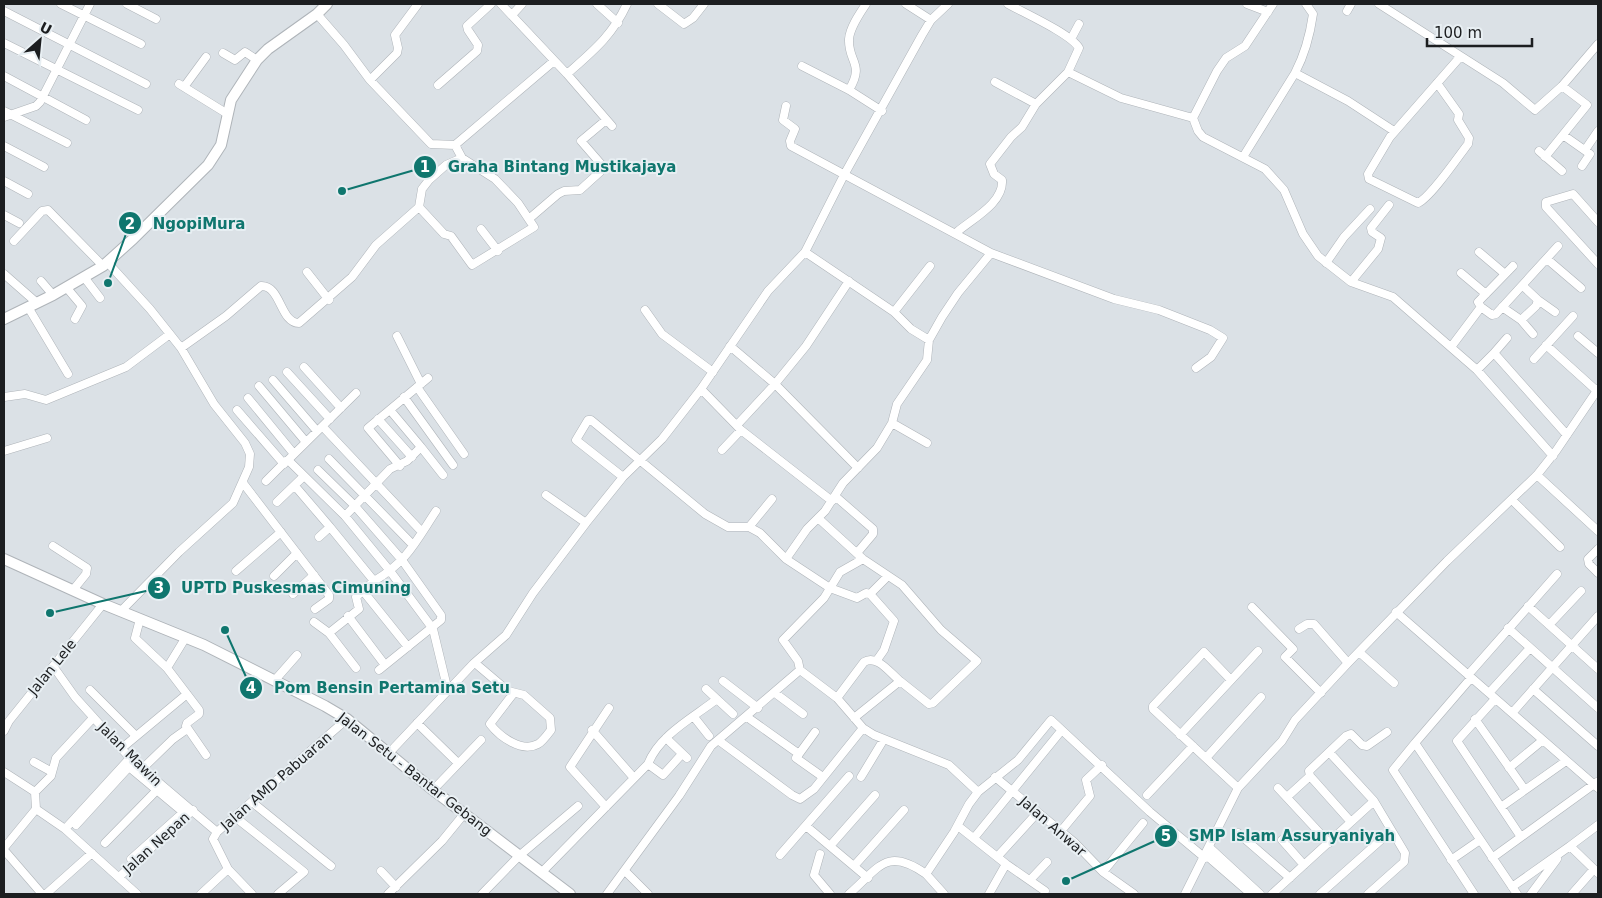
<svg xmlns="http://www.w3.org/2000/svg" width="1602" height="898" viewBox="0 0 1602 898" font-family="'DejaVu Sans',sans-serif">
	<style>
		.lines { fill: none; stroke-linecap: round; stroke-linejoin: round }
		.street-casing { stroke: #afb4b9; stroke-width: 9 }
		.secondary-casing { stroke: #afb4b9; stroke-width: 12 }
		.street { stroke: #fff; stroke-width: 8 }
		.secondary { stroke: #fff; stroke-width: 10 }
		.labels { text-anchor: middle; stroke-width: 4; stroke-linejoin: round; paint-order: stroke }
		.street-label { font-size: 14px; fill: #1c1e20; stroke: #e8eff3 }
		.leader { fill: none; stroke: #0f766e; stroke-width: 2 }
		.callout-dot { fill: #0f766e; stroke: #e8eff3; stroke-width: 2 }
		.mark-label { font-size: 15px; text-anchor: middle; font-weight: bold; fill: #fff }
		.callout-label { font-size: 15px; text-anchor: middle; font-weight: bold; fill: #0f766e; stroke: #e8eff3; stroke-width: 4; stroke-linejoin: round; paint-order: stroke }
	</style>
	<rect width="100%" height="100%" fill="#dbe1e6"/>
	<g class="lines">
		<defs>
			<path id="street" d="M61,4l80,40
				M127,4l29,15
				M501,4l66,70c26,-23 45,-38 60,-70
				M597,4l21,19
				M658,4l26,20 9,-6 11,-14
				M906,4l25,16
				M1247,4l21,8
				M1379,4l124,79 32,27 27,-24 36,-42
				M4,11l142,73
				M1347,11l4,-7
				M317,14l27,31 26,35 61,64 24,1 99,-84
				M512,15l10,-11
				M1071,39l8,-15
				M4,43l134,67
				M223,53l12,7 10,-8 12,8
				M802,66l47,24 33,21
				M1068,72l53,26 72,20 5,13 5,6 62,32 19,21 19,44 15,22 33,26 42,15 84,73 76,86
				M1295,73c10,-19 15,-38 18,-59l-7,-10
				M567,74l45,52
				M4,76l82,44
				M370,80l27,-27 1,-5 -3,-13 23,-31
				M995,82l41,22
				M1437,83l22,31 -1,6 11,18 -1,6c-10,13 -37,53 -50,59l-49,-24 -1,-5 22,-37 70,-80
				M179,84l47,29
				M438,85l39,-34 1,-6 -10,-15 -1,-4 24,-22
				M184,87l22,-30
				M849,90c16,-27 -1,-27 0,-51 1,-12 11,-26 17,-35
				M786,106l-3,14 12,9 -5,12 1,5 200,107 123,46 45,11 51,20 13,8 -12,19 -15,11
				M4,111l63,32
				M4,117l32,-11 4,-4 50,-98
				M1193,118l24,-47 9,-13 19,-12 28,-42
				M1563,135l27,19 -8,12
				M4,146l40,21
				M1585,150l13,-19
				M1539,151l23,20
				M1243,157l52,-84 53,28 46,30
				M1545,157l42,-52 -25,-19
				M4,181l24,13
				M419,207l25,27 7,2 21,29 62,-38 -16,-24 -23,-24 -33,-21 -7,-13
				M4,215l15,8
				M530,218l28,-24 6,-3 16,-1 21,-19v-7l-20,-23 25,-21
				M1598,222l-25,-28 -27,8v5l52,57
				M481,229l17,22
				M957,232c15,-13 47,-29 45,-52l-8,-6 -4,-10 21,-27 11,-10 14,-23 32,-32 11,-24c-8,-14 -55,-35 -71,-44
				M14,241l28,-30 6,-1 55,56
				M805,252l89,60 17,17 18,11
				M1479,252l26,22
				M1547,259l34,29
				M108,263l42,46 31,39 45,-32 35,-30c20,-1 19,37 38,37l53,-46 24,-32 43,-38 3,-18 7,-9 17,-15 16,-7
				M1326,263l18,-26 26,-28
				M307,272l22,28
				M1461,273l25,21
				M4,274l33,29
				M84,277l16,21
				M41,281l12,14
				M1351,282l27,-33 3,-11 -9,-6 -1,-4 18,-23
				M66,287l16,19 -7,13
				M1538,300l17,12
				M28,307l40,67
				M1481,307l-3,-5 35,-36
				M1502,307l19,13 15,-14 2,-6 -15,-14
				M645,310l17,24 51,38
				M894,312l36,-46
				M1521,320l12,14
				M397,336l24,48
				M1578,336l20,17
				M1546,345l51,46
				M730,346l45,38 83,84
				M1451,347l30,-40 11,8 4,-1 62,-68
				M1494,353l13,-15
				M1534,359l39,-43
				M304,367l37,41
				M1477,370l17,-17 73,82
				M287,372l43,47
				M273,380l44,51
				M259,386l47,56
				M417,387l47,67
				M701,389l40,41 91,71
				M356,393l-68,67 57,56 45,55 43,58 15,62
				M4,397l21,-3 21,6 80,-33 44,-33
				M404,397l49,68
				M248,398l46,56
				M237,410l47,54
				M378,419l34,38
				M892,423l35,20
				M737,425l38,-41 31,-38 43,-65
				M323,427l99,105
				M421,447l22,28
				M722,450l19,-20
				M4,451l43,-13
				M329,459l84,86
				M400,466l-32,-38 60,-50
				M318,470l36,35 48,55 39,55v5l-62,50
				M1537,475l61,56
				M623,477l-47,-37 12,-20h3l114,94 23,13h21l11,6 26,26 44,29 27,10 9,-5 4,1 18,-18
				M266,481l20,-20
				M243,483l86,112v4l-14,10
				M295,486l35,41
				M546,495l40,28
				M835,496l38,33v5l-16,19
				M1512,500l48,47
				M277,502l27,-26
				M345,516l45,-47 17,-8 14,-14 -31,-37
				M818,518l45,41 39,26 39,45 36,31 -44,42 -4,1 -29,-23 -46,37
				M749,527l23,-28
				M319,537l11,-10 44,54c33,-19 42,-40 62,-70
				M53,546l34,22 -1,6 -13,16
				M1598,549l-10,10 1,5 9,9
				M786,559l21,-30 18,-18 18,-28 34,-35 15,-25 5,-19 30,-44 2,-20 13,-23 16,-24 33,-40
				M863,559l-23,13 -16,26 -41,42 15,21 2,9 37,28 26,30 11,7 75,30 29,27
				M236,571l45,-39
				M274,576l23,-23
				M363,591l45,56
				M293,594l21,-19
				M870,594l24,27 -10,29 -7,10
				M1528,606l70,63
				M1252,607l41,42 -8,8 36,36
				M121,611l58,-59 54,-49 16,-36 1,-13 -5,-11 -31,-39 -33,-56
				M1396,612l202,176
				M348,616l37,49
				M140,619l-5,19 32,30
				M314,622l15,11 27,35
				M1549,625l32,-34
				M1508,628l90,80
				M1299,629l8,-5h7l34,39
				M329,633l30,-24 -3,-12 18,-16
				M186,637l-19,31 32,42v4l-12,9 -1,3 20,29
				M1359,652l35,31
				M475,663l33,28 16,4 26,23 1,12c-3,4 -9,12 -13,14 -16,9 -38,-7 -48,-20l23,-30
				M53,666l22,31 55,61 87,74
				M1468,675l89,-101
				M1471,678l-56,65 102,151
				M275,680l22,-25
				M1231,680l-27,-28 -51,54v3l85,79
				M723,681l35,27
				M706,689l27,25
				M1533,689l65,57
				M90,690l46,46
				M775,693l28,21
				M1489,693l41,-45
				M837,698l27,-36c13,-8 26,11 36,19
				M1495,699l-38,42 64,96
				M1513,712l85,-96
				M694,717l15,19
				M747,717l52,37 -3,4 24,17
				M1475,719l50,71
				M417,723l41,40
				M592,730l42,48
				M4,731l5,-10 94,-117
				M1180,735l78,-84
				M666,738l21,20
				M718,740l74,55 8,4 14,-10 49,-61
				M1415,743l-22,27 81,124
				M122,748l65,-54
				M1329,752l45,49 31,52 -1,9 -36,32
				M389,753l84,-89 33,-29 27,-42 53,-70 37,-46 39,-38 39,-50 67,-98 37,-39 39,-77 78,-140 9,-15 17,-16
				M799,754l16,-22
				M1206,758l55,-61
				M34,762l18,10
				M648,764l15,11 19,-21
				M1509,768l34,-28
				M142,769l31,-30 14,-10
				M4,772l31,20
				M861,777l23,-38
				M995,777l79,65 29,30 31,22
				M1278,788l51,55
				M433,790l48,-50
				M1147,795l46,-49
				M1287,797l23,-21
				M252,802l79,64
				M606,807l-36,-40 39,-59
				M1501,807l65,-46
				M36,809l29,20 72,65
				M36,809l-1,-17 16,-16 5,-18 37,-40
				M235,817l69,55 -26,22
				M1351,822l-41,-46 -1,-5 37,-35 5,-2 11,11 5,1 20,-14
				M76,825l53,-58 54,45
				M1598,825l-28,21 28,27
				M806,826l62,52
				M958,826l48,38 -17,30
				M65,829l65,-71
				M1061,831l29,-35 -4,-16 16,-15
				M1238,833l52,45
				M974,838l87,-107
				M1282,840l22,25
				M105,843l52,-53
				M830,846l45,-51
				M1209,847l51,47
				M4,848l32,-39
				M4,850l38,44
				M820,854l-6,21 16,19
				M780,855l69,-79
				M1206,855l45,39
				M998,856l40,-44
				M1492,858l105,-76
				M131,859l56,-50
				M1451,860l29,-20
				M1006,864l39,27
				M854,866l50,-56
				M381,871l15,16
				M625,871l23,23
				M542,872l106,-108c11,-29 46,-47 69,-65
				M1103,872l40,-49
				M926,874l18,20
				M119,877l74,-67
				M1030,880l17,-18
				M1512,887l58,-41
				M46,894l46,-41
				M201,894l27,-25
				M252,894l-24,-25 -15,-30 4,-7 130,-113
				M388,894l54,-53 22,-27
				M482,894l37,-38 59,-50
				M607,894l72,-98 32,-50 89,-76
				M849,894c30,-26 37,-48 77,-20l28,-42 15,-28 9,-12 40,-32 33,-40 99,92 55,46
				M1185,894l53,-106 44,-47 13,-21 53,-57 99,-102 90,-86 19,-24 42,-62
				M1272,894l102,-93
				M1320,894l71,-63
				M1531,894l26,-35
				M1572,894l22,-25"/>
			<path id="secondary" d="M4,319l49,-24 50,-29 30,-27 75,-74 13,-20 10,-45 26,-40 11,-11 49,-35 10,-10
				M4,559l99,45 101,41 121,61 22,13 86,71 137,104"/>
		</defs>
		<use href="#street" class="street-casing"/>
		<use href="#secondary" class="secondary-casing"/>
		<use href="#street" class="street"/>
		<use href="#secondary" class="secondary"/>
	</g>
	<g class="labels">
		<g class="street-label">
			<text transform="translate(52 667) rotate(-51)" y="5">Jalan Lele</text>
			<text transform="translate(130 754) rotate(45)" y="5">Jalan Mawin</text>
			<text transform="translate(415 774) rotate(38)" y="5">Jalan Setu - Bantar Gebang</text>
			<text transform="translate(276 781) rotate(-41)" y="5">Jalan AMD Pabuaran</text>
			<text transform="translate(1053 826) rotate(41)" y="5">Jalan Anwar</text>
			<text transform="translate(156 843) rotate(-42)" y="5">Jalan Nepan</text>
		</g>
	</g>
	<path class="leader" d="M342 191L425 167M108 283L130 223M50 613L159 588M225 630L251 688M1066 881L1166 836"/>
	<g class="callout-dot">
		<circle cx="342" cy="191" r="5"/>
		<circle cx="108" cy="283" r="5"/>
		<circle cx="50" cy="613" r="5"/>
		<circle cx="225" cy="630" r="5"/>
		<circle cx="1066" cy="881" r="5"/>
		<circle cx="425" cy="167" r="12"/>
		<circle cx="130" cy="223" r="12"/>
		<circle cx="159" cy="588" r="12"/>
		<circle cx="251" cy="688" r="12"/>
		<circle cx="1166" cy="836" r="12"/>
	</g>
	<g class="mark-label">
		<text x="425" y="172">1</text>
		<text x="130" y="229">2</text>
		<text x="159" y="593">3</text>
		<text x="251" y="693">4</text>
		<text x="1166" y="841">5</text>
	</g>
	<g class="callout-label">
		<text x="562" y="172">Graha Bintang Mustikajaya</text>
		<text x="199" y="229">NgopiMura</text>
		<text x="296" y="593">UPTD Puskesmas Cimuning</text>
		<text x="392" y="693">Pom Bensin Pertamina Setu</text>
		<text x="1292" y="841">SMP Islam Assuryaniyah</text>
	</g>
	<rect width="1602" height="898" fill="none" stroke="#1c1e20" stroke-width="10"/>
	<g transform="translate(40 40) rotate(27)" stroke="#e8eff3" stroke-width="4" paint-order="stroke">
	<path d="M0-4L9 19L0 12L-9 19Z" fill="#1c1e20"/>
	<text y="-8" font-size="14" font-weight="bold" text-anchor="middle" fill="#1c1e20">U</text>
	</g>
	<path d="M1427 38v8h105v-8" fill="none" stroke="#1c1e20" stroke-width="2.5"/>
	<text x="1434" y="38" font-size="15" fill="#1c1e20" stroke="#e8eff3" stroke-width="4" paint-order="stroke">100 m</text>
</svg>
